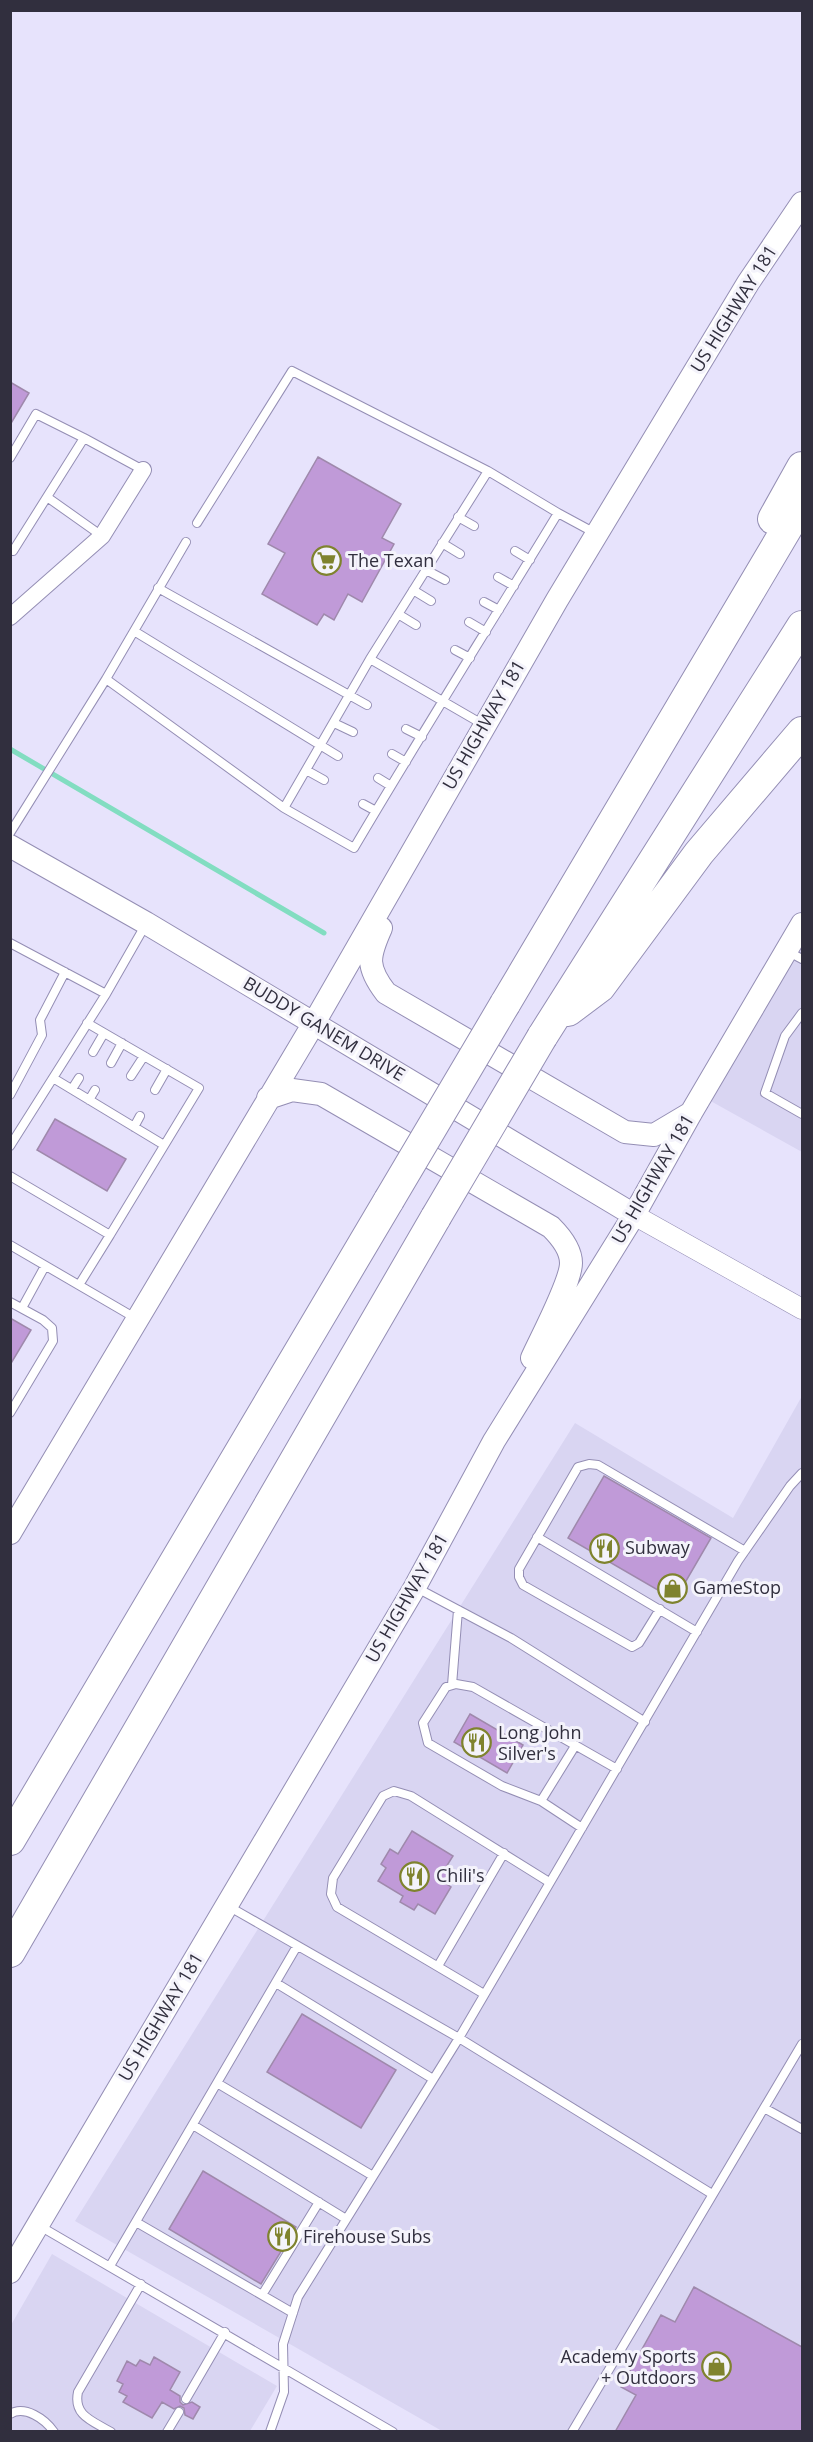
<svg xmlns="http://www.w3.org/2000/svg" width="813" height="2442" viewBox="0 0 813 2442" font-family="'Open Sans',sans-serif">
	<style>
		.built { fill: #d9d5f2 }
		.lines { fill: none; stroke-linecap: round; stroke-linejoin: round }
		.stream { stroke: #82ddc1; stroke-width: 5 }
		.building { fill: #c09ad8; stroke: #9f89ac; stroke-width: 1.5 }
		.service-casing { stroke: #948eb4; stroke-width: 10 }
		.minor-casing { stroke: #948eb4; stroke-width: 18 }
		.tertiary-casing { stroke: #948eb4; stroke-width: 21 }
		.secondary-casing { stroke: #948eb4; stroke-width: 24 }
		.motorway-casing { stroke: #948eb4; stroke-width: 32 }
		.service { stroke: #fff; stroke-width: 8 }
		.minor { stroke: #fff; stroke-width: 16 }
		.tertiary { stroke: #fff; stroke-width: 20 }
		.secondary { stroke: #fff; stroke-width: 22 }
		.motorway { stroke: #fff; stroke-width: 30 }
		.motorway-bridge-casing { stroke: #948eb4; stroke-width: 32; stroke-linecap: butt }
		.motorway-bridge { stroke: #fff; stroke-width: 30 }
		.labels { text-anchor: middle; stroke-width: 6; stroke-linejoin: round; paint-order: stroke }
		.street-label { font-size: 18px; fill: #312f3e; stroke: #f4f3fb }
		.poi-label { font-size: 18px; fill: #312f3e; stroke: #f4f3fb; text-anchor: start }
	</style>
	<rect width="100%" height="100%" fill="#e7e3fc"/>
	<path class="built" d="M802,940v212l-95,-53z
		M802,1396v1035h-360l-367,-210 500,-798 158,95z
		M52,2254l225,132 -27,45 -239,1v-107z"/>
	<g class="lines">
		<path class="stream" d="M10,749l314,184"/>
	</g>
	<path class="building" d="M10,382l19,11 -19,32z
		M318,457l83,47 -19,34 12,6 -32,58 -14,-8 -14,26 -10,-6 -7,11 -55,-31 23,-41 -17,-9z
		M55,1119l71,40 -19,32 -70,-41z
		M10,1318l21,12 -21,35z
		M604,1476l107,62 -36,62 -107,-62z
		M470,1714l53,31 -16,28 -53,-31z
		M412,1831l41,25 -7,11 6,4 -7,12 6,4 -16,27 -17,-10 -4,6 -14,-8 3,-6 -25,-15 8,-13 -5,-4 9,-15 8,5z
		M302,2014l94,56 -35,58 -94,-56z
		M203,2171l93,56 -35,57 -92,-55z
		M694,2287l108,60v85h-187l21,-37 -15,-8 40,-72 14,7z
		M154,2357l26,15 -10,18 10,6v6l3,3 9,-3 8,5 -7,12 -8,-4 -1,-7 -4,-2 -6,3 -12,-7 -10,16 -29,-16 4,-6 -8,-4 4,-8 -6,-3 10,-20 9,5 4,-6 10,5z"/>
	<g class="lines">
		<defs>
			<path id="service" d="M84,438l59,32
				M10,458l26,-44 48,24 -71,113 -3,-1
				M47,497l55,39
				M558,513l37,20
				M458,517l16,9
				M197,523l95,-152 196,100
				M186,542l-80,137 178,129
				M442,543l18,11
				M515,551l15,9
				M426,570l19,10
				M498,577l16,9
				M158,588l209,117
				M413,590l18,11
				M484,602l15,8
				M398,614l18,11
				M469,622l17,10
				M134,631l204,125
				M455,650l15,8
				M370,659l-86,149 70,40c66,-112 136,-223 204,-335l-70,-42 -118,188 114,66
				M334,723l19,9
				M406,729l16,8
				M392,754l14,8
				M306,770l18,10
				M378,778l13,8
				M363,804l13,7
				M10,833l96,-154
				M10,943l96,51
				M787,951l15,8
				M802,1013l-17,23 -20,57 37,21
				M93,1052l11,-19
				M111,1063l11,-20
				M131,1076l13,-20
				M53,1078l111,67
				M72,1089l7,-11
				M155,1090l12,-21
				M10,1095l32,-60 -2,-15 25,-48
				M89,1100l6,-10
				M134,1127l6,-11
				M10,1146l96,-152 40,-70
				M10,1176l100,59 89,-147 -112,-65
				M10,1245l127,74
				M79,1285l31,-50
				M10,1302l33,18 9,8 1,13 -43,72
				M22,1308l23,-42
				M537,1537l160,95
				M415,1587l96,51 134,84
				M660,1609l-21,34 -7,4 -109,-62 -4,-8v-8l59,-102 11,-3 9,1 147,86
				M452,1685l6,-75
				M541,1801l34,-55
				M582,1828l-41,-27 -39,-15 -74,-43 -5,-20 23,-36 10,-3 17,3 144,82
				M228,1906l231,132 253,156
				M438,1966l66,-113
				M276,1983l157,96
				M484,1994l-147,-87 -6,-13 2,-16 50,-82 11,-5 17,5 138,86
				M217,2083l156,93
				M764,2108l38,21
				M193,2125l153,94
				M136,2222l157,91
				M38,2225l355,207
				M110,2266l187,-320
				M262,2295l57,-93
				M186,2399l39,-67
				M10,2414c15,-9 35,5 44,18
				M111,2432c-18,-11 -38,-16 -33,-40l63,-108
				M167,2432l12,-20
				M270,2432l14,-40 -1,-48 15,-47 161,-259 279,-477 52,-75 12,-13
				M572,2432l230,-388"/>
			<path id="minor" d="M10,617l92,-81 41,-66"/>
			<path id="tertiary" d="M634,1215l168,94"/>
			<path id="secondary" d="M10,846l136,77 488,292
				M381,928c-13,29 -15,39 5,65l239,139 29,3 37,-22
				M268,1098l24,-8 29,4 230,133c9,9 20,22 20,36 0,19 -30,75 -39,95
				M10,1533l304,-510 243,-423 191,-317 54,-80
				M10,2272l405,-685 79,-146 140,-226 57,-102 111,-189"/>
			<path id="motorway" d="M773,519l29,-52
				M505,1004l297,-501
				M568,1011l32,-24 99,-134 103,-121
				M542,1037l260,-411
				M10,1840l379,-640
				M10,1952l426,-735"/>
		</defs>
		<use href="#service" class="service-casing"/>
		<use href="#minor" class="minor-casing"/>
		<use href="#tertiary" class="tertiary-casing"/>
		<use href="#secondary" class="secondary-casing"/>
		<use href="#motorway" class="motorway-casing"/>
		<use href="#service" class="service"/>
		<use href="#minor" class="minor"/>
		<use href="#tertiary" class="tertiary"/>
		<use href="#secondary" class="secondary"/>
		<use href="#motorway" class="motorway"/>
		<defs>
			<path id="motorway-bridge" d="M389,1200l116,-196
				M436,1217l106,-180"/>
		</defs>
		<use href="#motorway-bridge" class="motorway-bridge-casing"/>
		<use href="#motorway-bridge" class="motorway-bridge"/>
	</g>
	<defs>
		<symbol id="supermarket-ring" viewBox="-11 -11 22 22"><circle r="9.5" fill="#f4f3fb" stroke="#7f832e" stroke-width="1.5"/><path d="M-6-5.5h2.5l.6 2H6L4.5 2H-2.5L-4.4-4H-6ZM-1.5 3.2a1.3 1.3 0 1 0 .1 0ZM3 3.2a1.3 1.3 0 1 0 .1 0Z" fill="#7f832e"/></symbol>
		<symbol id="restaurant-ring" viewBox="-11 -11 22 22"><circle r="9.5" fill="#f4f3fb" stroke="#7f832e" stroke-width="1.5"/><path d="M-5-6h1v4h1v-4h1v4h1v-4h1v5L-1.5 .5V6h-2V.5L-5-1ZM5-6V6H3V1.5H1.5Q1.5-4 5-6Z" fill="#7f832e"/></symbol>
		<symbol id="shop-ring" viewBox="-11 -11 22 22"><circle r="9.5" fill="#f4f3fb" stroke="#7f832e" stroke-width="1.5"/><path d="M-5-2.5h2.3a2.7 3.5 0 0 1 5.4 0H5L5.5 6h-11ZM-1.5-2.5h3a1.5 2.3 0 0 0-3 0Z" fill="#7f832e"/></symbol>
	</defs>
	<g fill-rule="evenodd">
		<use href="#supermarket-ring" x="310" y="544" width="33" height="33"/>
		<use href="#restaurant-ring" x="588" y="1532" width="33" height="33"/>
		<use href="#shop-ring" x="656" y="1572" width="33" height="33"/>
		<use href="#restaurant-ring" x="460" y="1726" width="33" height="33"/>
		<use href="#restaurant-ring" x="398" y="1860" width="33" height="33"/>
		<use href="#restaurant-ring" x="266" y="2220" width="33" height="33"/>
		<use href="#shop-ring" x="700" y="2350" width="33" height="33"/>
	</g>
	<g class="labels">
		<g class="street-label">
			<text transform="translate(734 309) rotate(-58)" y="6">US HIGHWAY 181</text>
			<text transform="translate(484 725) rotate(-60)" y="6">US HIGHWAY 181</text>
			<text transform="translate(324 1029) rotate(31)" y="6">BUDDY GANEM DRIVE</text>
			<text transform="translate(653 1179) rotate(-60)" y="6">US HIGHWAY 181</text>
			<text transform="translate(407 1598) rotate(-60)" y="6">US HIGHWAY 181</text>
			<text transform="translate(161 2017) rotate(-59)" y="6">US HIGHWAY 181</text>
		</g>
		<g class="poi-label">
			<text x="348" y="567">The Texan</text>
			<text x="625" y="1554">Subway</text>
			<text x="693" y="1594">GameStop</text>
			<text x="498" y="1739">Long John<tspan x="498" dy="21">Silver's</tspan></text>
			<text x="436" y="1882">Chili's</text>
			<text x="303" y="2243">Firehouse Subs</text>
			<text x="696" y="2363" text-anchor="end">Academy Sports<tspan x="696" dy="21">+ Outdoors</tspan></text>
		</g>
	</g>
	<rect width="813" height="2442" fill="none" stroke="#312f3e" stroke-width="24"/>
</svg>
